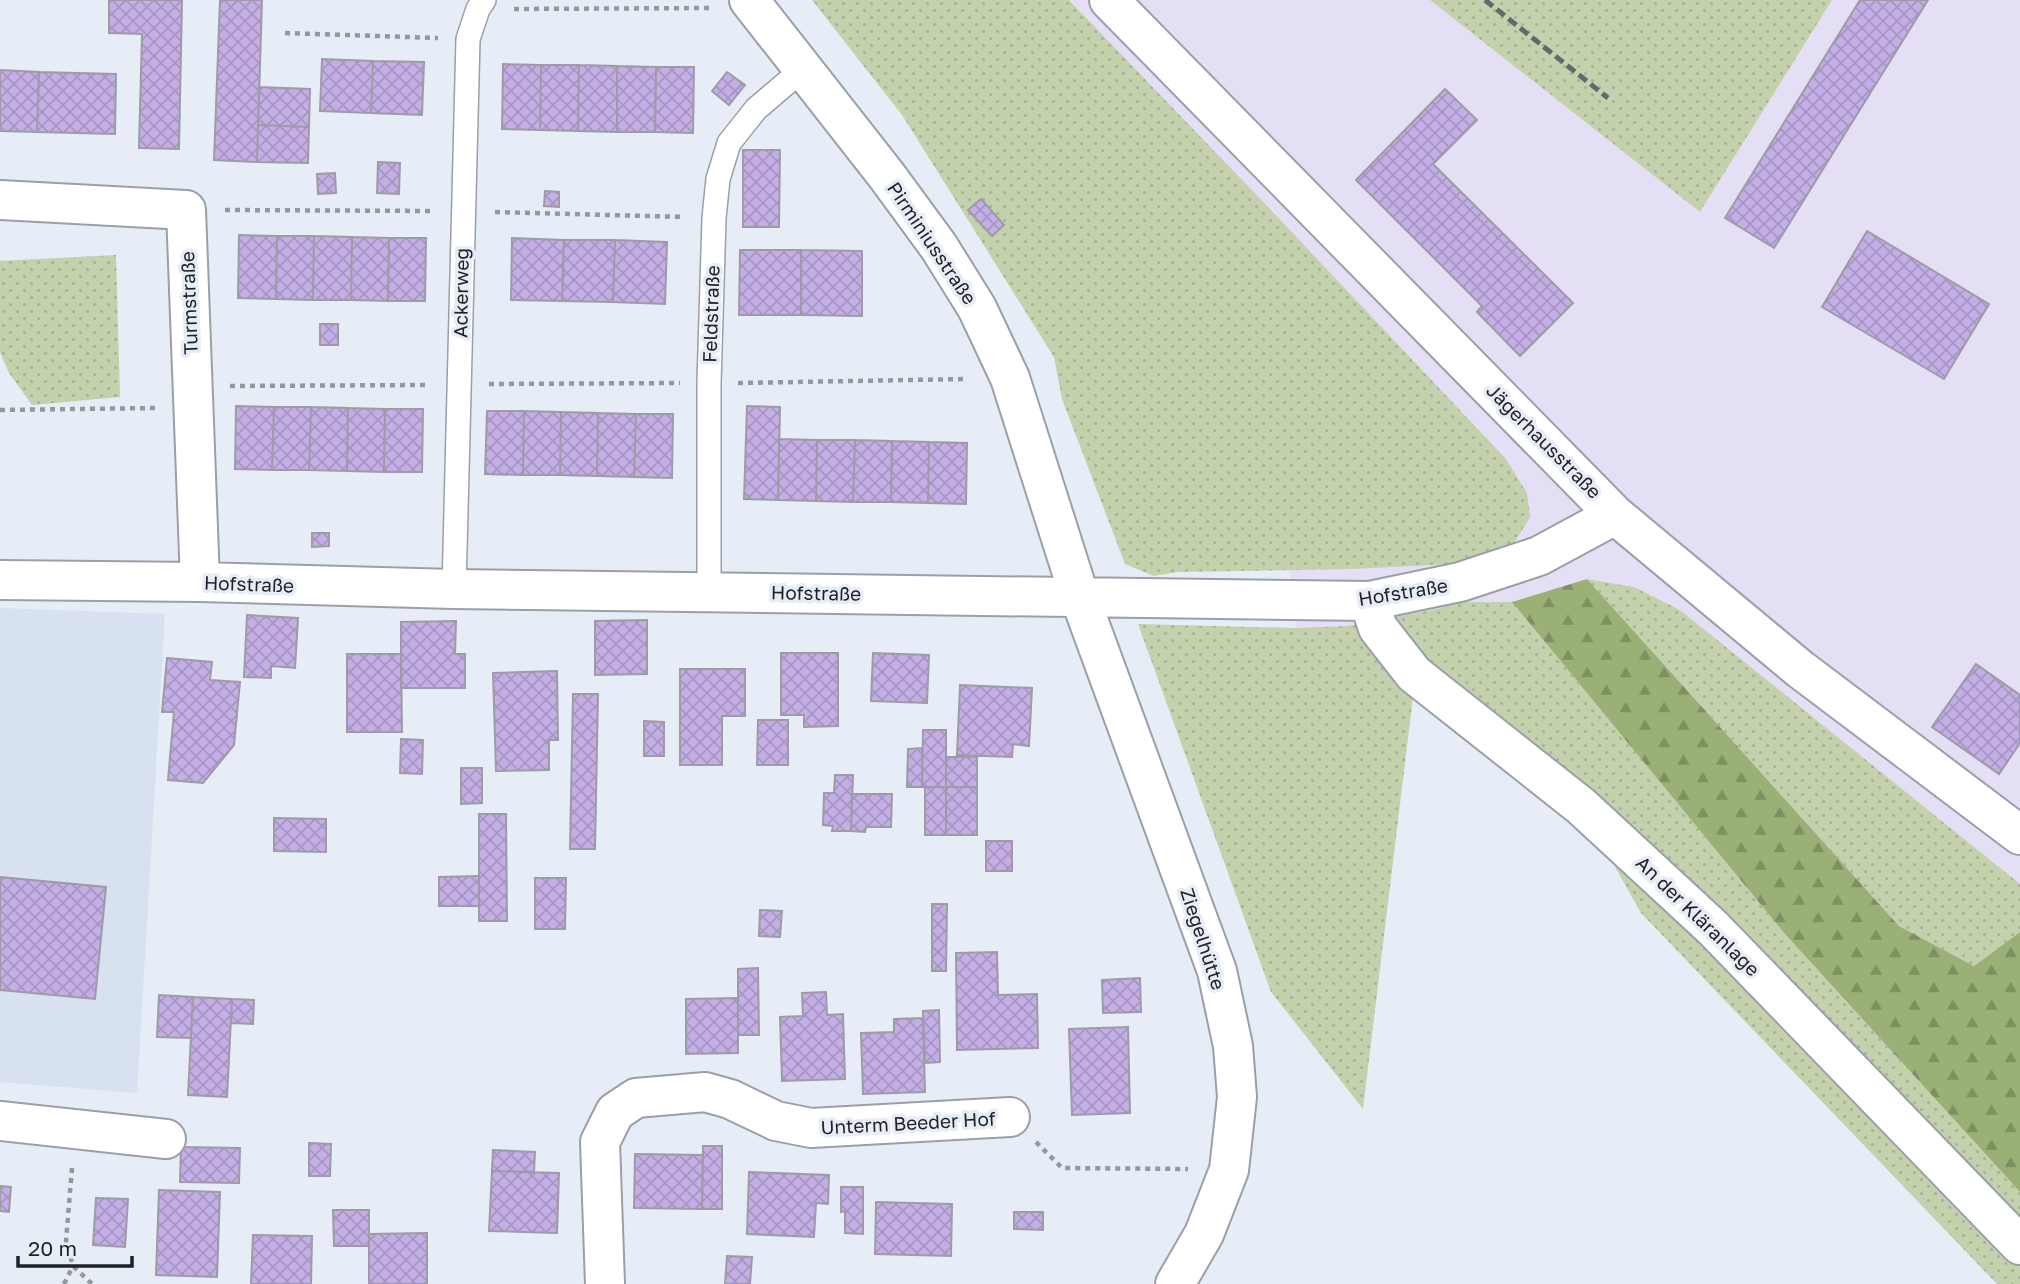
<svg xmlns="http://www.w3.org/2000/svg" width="2020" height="1284" viewBox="0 0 2020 1284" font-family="'Golos Text',sans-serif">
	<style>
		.built { fill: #d7e1f0 }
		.industrial { fill: #e4dff5 }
		.green { fill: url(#green-dots) }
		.forest { fill: url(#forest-firs) }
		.building { fill: url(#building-cross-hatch); stroke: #9e9ba4; stroke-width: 2 }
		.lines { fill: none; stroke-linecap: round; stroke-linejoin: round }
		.service-casing { stroke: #9a9fa8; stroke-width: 26 }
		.minor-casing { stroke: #9a9fa8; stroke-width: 42 }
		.path { stroke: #93979e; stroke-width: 4.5; stroke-dasharray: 5 5; stroke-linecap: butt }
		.service { stroke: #fff; stroke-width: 23 }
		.minor { stroke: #fff; stroke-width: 38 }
		.rail { stroke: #64686d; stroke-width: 5; stroke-dasharray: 10 5; stroke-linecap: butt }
		.labels { text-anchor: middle; stroke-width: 7; stroke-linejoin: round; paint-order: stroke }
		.street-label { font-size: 19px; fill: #1f2124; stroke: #e7edf6 }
	</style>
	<defs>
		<pattern id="green-dots" width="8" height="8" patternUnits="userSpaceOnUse" patternTransform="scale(1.75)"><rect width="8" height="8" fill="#c3d1ac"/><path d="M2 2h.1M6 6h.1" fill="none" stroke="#a7b394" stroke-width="1.8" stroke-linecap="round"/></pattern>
		<pattern id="forest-firs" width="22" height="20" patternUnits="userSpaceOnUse" patternTransform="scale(1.75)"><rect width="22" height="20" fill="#9bb077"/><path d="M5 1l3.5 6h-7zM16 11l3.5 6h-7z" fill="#7e8f61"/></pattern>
		<pattern id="building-cross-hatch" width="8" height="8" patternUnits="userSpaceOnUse" patternTransform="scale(1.75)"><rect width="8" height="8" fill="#c3aee5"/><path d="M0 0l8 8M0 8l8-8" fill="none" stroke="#a795c4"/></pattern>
	</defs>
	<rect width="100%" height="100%" fill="#e7edf6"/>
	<path class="built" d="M0,608l165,6 -28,479 -137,-11z"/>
	<path class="industrial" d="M1069,0h361l270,212 132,-212h188v884l-340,-274 -46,-23 -47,-8 -75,23h-52l-19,6 -92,18 -53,2 -7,-58 182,-7 56,-70 -21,-34 -236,-250z"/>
	<path class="green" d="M812,0h257l201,209 236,250 21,34 3,24 -19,31 -40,15 -119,6 -174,3 -24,4 -29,-12 -63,-165 -8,-42 -152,-242z
		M1430,0h402l-132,212z
		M116,255l4,142 -88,8 -23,-32 -9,-21v-91z
		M1587,579l47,8 46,23 340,274v48l-46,34 -75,-40z
		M1460,602h52l273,332 235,258v92h-23l-356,-371 -37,-66 -191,-150 -50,412 -92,-117 -133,-368 158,4 52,-2 93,-18z"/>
	<path class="forest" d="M1587,579l312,347 75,40 46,-34v260l-235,-258 -273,-332z"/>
	<path class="building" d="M109,0h73l-3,149 -40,-1 3,-114 -33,-1z
		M220,0h42l-5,162 -43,-2z
		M1860,0h68l-154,248 -49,-30z
		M322,59l51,2 -2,52 -51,-2z
		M373,61l51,1 -2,53 -51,-2z
		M503,64l38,1 -1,65 -38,-1z
		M541,65h38l-1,66 -38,-1z
		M579,65l38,1v66l-39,-1z
		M617,66l39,1 -1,65h-38z
		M656,67h38l-1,66 -38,-1z
		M0,70l39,2 -2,60 -37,-1z
		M39,72l77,2 -1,60 -78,-2z
		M727,72l18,13 -16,20 -17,-14z
		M259,87l51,2 -1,38 -51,-2z
		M1445,89l32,31 -44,44 140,139 -53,53 -43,-44 5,-6 -126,-126z
		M258,125l51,2 -1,36 -51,-1z
		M743,150h37l-1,77h-36z
		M378,162l22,1 -1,31 -22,-1z
		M335,173l1,20 -18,1 -1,-20z
		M545,191l14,1v15l-15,-1z
		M981,199l23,26 -12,11 -24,-26z
		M1867,231l122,73 -45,75 -122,-72z
		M239,235l38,1 -1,63 -38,-1z
		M277,236h37l-1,64 -37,-1z
		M314,236l38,1 -1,63h-38z
		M352,237l37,1 -1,63 -37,-1z
		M389,238h37l-1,63h-37z
		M512,238l52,2 -2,61 -51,-1z
		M564,240h51l-2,62 -51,-1z
		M615,240l52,2 -2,62 -52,-2z
		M740,250h61v65h-62z
		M801,250l61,1v65l-61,-1z
		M320,324h18v21h-18z
		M236,406l38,1 -2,63 -37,-1z
		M747,406l33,1 -2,93 -34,-1z
		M274,407h37l-2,63h-37z
		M311,407l37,1 -1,63 -38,-1z
		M348,408l37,1 -1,63 -37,-1z
		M385,409h38l-1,63h-38z
		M487,411h37l-1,64 -38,-1z
		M524,411l37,1 -1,63h-37z
		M561,412l37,1 -1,63 -37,-1z
		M598,413l38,1 -2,63 -37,-1z
		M636,414h37l-1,64 -38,-1z
		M779,439l38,1 -1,61 -38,-1z
		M817,440h38l-2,62 -37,-1z
		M855,440l37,1 -1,61h-38z
		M892,441l37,1 -1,61 -37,-1z
		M929,442l38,1 -1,61 -38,-1z
		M312,533h17v13l-17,1z
		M247,615l51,3 -3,50 -24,-2v12l-27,-1z
		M647,620v54l-52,1v-54z
		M456,621l-1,33h10v34h-64v-66z
		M781,653h57v73l-34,1v-12h-23z
		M873,653l56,2 -2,48 -56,-2z
		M347,654h54l1,78h-55z
		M167,658l45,4 -2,18 30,2 -6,63 -31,38 -35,-3 6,-68h-12z
		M1976,664l44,31v48l-21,31 -67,-47z
		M680,669h65v47h-23v49h-42z
		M557,671l1,69h-9v30l-53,1 -3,-98z
		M960,685l72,3 -3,58 -16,-2 -1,13 -55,-2z
		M573,694h25l-3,155h-25z
		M758,720h30v45h-31z
		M644,721l20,1v34h-20z
		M923,730h23v57h-24z
		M401,739l22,1 -1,34 -22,-1z
		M922,748v39h-15l1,-38z
		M946,757h31v30h-31z
		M461,768h21v35l-21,1z
		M835,775h18l-2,56h-19l1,-5 -10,-1 1,-32h10z
		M925,787h21v48h-21z
		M946,787h31v48h-31z
		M852,794h40l-1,33h-25l-1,5 -14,-1z
		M479,814h27l1,107h-28z
		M274,818l52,1v33l-52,-1z
		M986,841h26v30h-26z
		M479,876v30h-40v-29z
		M0,877l106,10 -11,112 -95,-9z
		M535,878h31l-1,51h-30z
		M932,904h15l-1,67h-14z
		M760,910l22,1 -2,26 -21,-1z
		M997,952l1,43 39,-1 1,54 -81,2 -1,-97z
		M758,968l1,67h-21v-66z
		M1140,978l1,34 -38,1 -1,-33z
		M826,992l1,23 16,-1 2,65 -63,2 -2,-64 23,-1 -1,-23z
		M159,995l34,2 -2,41 -34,-1z
		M193,997l39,2 -5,98 -39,-2z
		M738,998v55l-52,1v-55z
		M232,999l22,1 -1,24 -22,-1z
		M939,1010l1,52 -15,1 -2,-52z
		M923,1018l2,74 -62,2 -2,-61 33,-1v-13z
		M1128,1027l2,86 -58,2 -3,-86z
		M309,1143l22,1 -1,32h-21z
		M703,1146h19v63h-20z
		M181,1147l59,1 -1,35 -59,-1z
		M493,1150l42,2 -1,20 -42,-1z
		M635,1154l68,1 -1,54 -68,-1z
		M492,1171l67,2 -2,60 -68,-2z
		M749,1172l80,3 -1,29 -12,-1 -2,34 -67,-3z
		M0,1186l11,1 -2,25 -9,-1z
		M841,1187h22v47l-18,-1v-22l-4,1z
		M159,1190l61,2 -3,85 -61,-2z
		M96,1198l32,1 -3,48 -32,-2z
		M876,1202l76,2 -1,52 -76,-2z
		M333,1210h36v36h-35z
		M1014,1212h29v18l-29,-1z
		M427,1233v51h-58v-50z
		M253,1235l59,1 -1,48h-60z
		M727,1256l25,1 -2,27h-25z"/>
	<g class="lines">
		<defs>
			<path id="service" d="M454,589l14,-550 10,-30 6,-9
				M709,591v-208l5,-165 4,-39 11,-36 27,-34 47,-40"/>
			<path id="minor" d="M749,0l138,176 52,71 38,61 33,70 70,220 137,373 16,75 4,51 -8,73 -25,64 -29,50
				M1109,0l506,515 185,154 220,166
				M0,200l186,10 14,372
				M0,580l200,2 254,7 915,12 91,-19 79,-26 76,-41
				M1369,601l9,27 36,46 167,132 132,122 307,317
				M0,1121l166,18
				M605,1284l-5,-142 15,-30 21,-14 69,-6 25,7 46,22 35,7 199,-11"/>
		</defs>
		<use href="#service" class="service-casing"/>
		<use href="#minor" class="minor-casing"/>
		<path class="path" d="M514,9l197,-1
			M285,33l153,5
			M225,210l208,1
			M495,212l190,5
			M738,383l229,-4
			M489,384l191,-1
			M230,386l198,-1
			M0,410l157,-2
			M1036,1142l26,26 126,1
			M72,1168l-6,73 7,25 19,18
			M64,1284l9,-18"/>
		<use href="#service" class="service"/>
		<use href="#minor" class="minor"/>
		<path class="rail" d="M1485,0l123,98"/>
	</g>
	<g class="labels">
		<g class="street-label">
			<text transform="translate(932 243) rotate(56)" y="7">Pirminiusstraße</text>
			<text transform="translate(461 293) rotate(-89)" y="7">Ackerweg</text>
			<text transform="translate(189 303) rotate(-92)" y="7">Turmstraße</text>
			<text transform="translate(711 314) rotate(-88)" y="7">Feldstraße</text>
			<text transform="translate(1544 441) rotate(45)" y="7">Jägerhausstraße</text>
			<text transform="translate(249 584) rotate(2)" y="7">Hofstraße</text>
			<text transform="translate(1403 592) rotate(-9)" y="7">Hofstraße</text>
			<text transform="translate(816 593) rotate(1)" y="7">Hofstraße</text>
			<text transform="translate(1698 916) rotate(44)" y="7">An der Kläranlage</text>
			<text transform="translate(1203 939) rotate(72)" y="7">Ziegelhütte</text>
			<text transform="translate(908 1123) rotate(-3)" y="7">Unterm Beeder Hof</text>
		</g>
	</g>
	<path d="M18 1256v10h114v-10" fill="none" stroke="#1f2124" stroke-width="3.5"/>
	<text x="28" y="1256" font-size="21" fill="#1f2124" stroke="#e7edf6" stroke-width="5" paint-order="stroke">20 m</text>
</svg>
